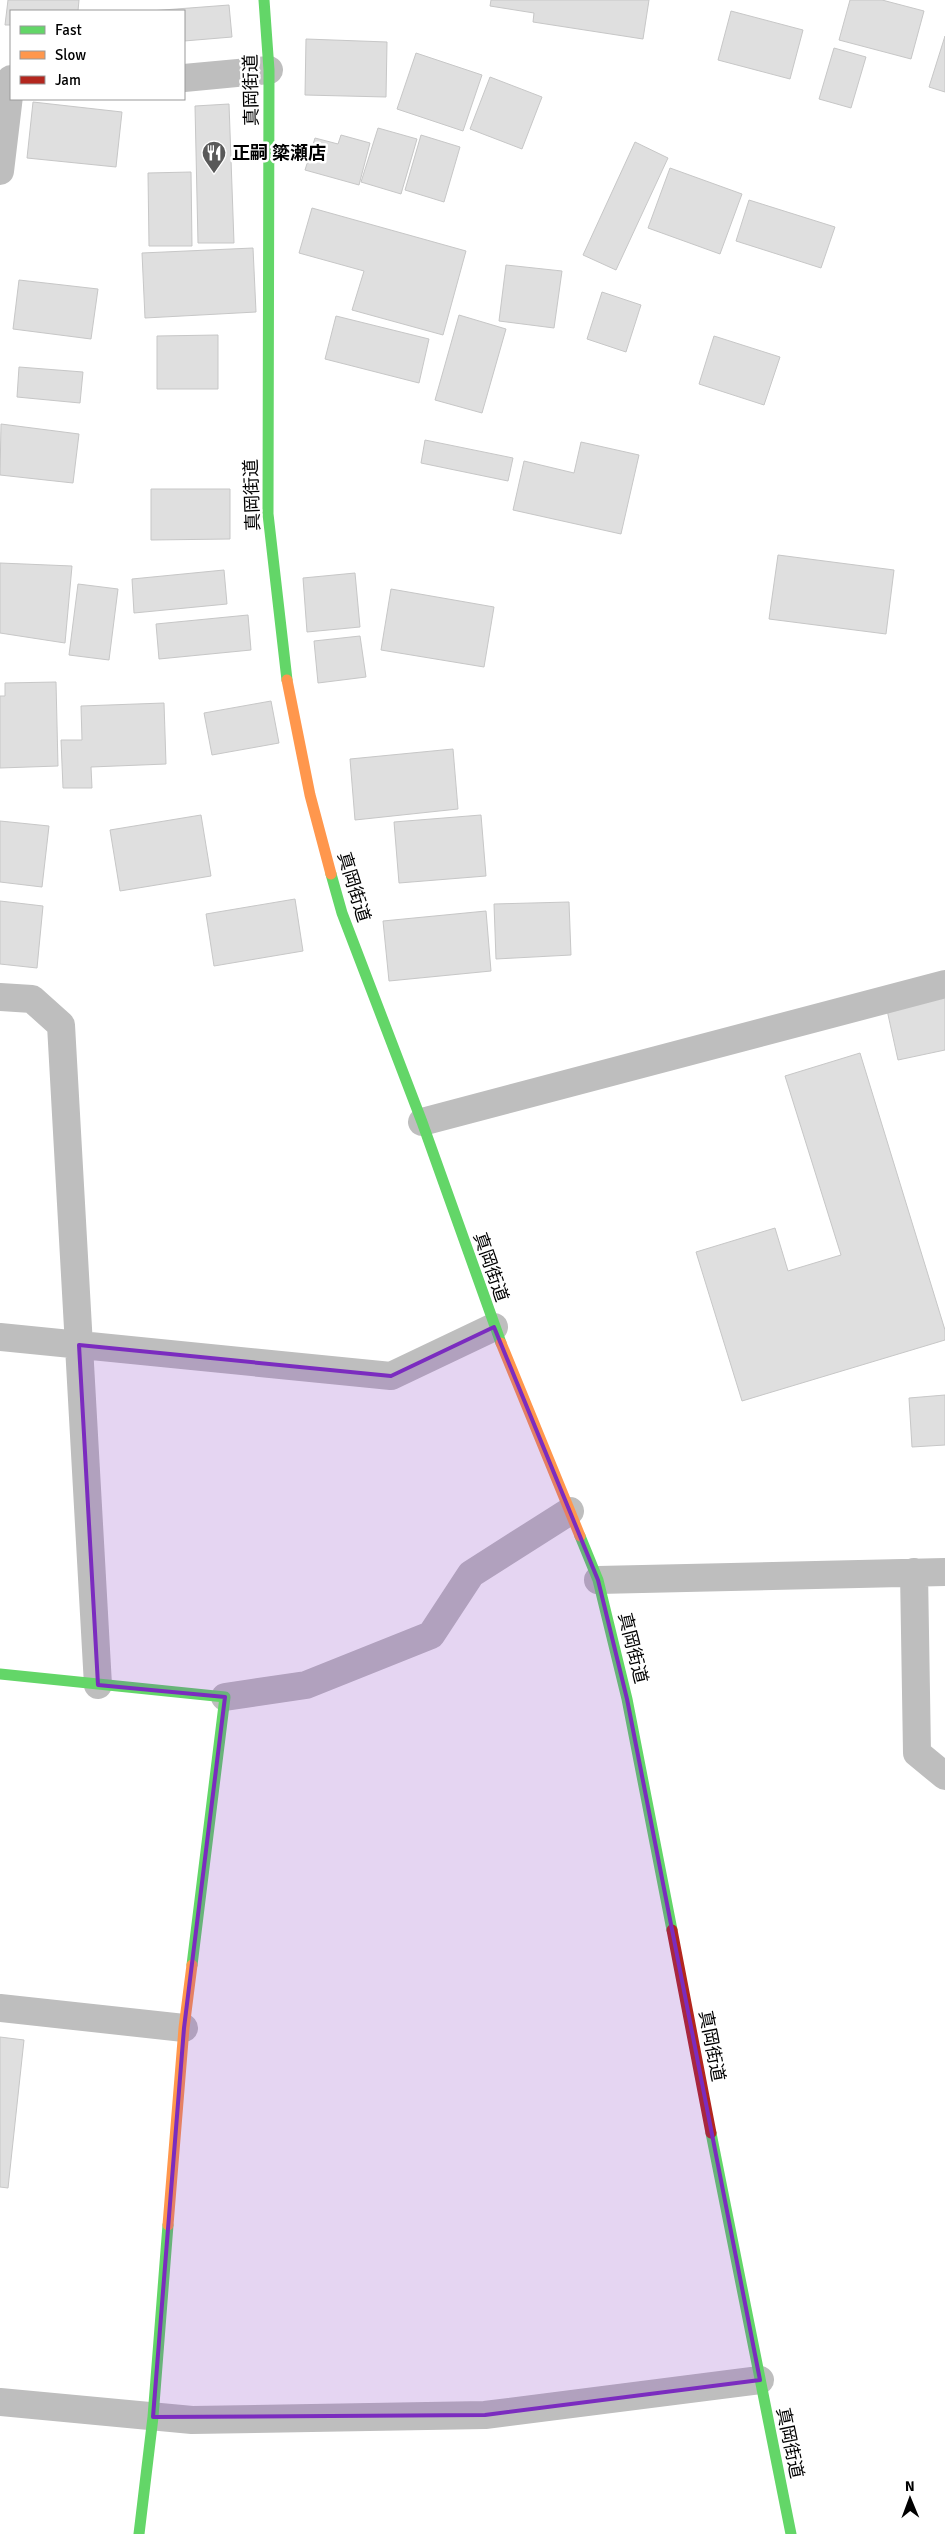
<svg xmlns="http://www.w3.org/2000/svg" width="945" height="2534" viewBox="0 0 945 2534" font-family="Signika,'Noto Sans JP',sans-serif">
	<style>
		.building { fill: #dfdfdf; stroke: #c7c7c7 }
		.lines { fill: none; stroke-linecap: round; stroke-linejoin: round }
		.street { stroke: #bebebe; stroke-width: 28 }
		.fast { stroke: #63d668; stroke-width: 11 }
		.slow { stroke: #ff974d; stroke-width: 11 }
		.jam { stroke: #b3261e; stroke-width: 11 }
		.marked { fill: #7b2cbf; fill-opacity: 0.2; stroke: #7b2cbf; stroke-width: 4; stroke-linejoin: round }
		.labels { text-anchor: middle; stroke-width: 5; stroke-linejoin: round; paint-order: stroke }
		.street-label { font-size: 18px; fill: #000; stroke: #fff }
		.poi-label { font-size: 18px; font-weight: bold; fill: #000; stroke: #fff; text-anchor: start }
	</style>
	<rect width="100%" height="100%" fill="#fff"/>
	<path class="building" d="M8,0h71l-1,11h-67v14h-6z
		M491,0h158l-6,39 -110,-17 1,-9 -44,-7z
		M850,0h32l42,11 -13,48 -72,-19z
		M229,5l3,32 -48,4v-30h-34z
		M731,11l72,19 -13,49 -72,-19z
		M945,36v56l-16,-5z
		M306,39l81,3 -1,55 -81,-2z
		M834,48l32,9 -15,51 -32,-9z
		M416,53l66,22 -19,56 -66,-22z
		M490,77l52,20 -20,52 -52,-20z
		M33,102l89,10 -6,55 -89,-9z
		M229,104l5,139h-36l-3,-137z
		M378,128l39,11 -16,55 -40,-12z
		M341,135l29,8 -11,42 -54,-15 10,-32 23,6z
		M421,135l39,12 -16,55 -39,-12z
		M635,142l33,16 -52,112 -33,-15z
		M670,168l72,26 -22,60 -72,-26z
		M191,172l1,74h-43l-1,-73z
		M749,200l86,27 -14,41 -85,-27z
		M312,208l154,43 -23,84 -91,-25 12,-39 -65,-18z
		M253,248l3,64 -111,6 -3,-65z
		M506,265l56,6 -8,57 -55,-7z
		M19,280l79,9 -7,50 -78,-10z
		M602,292l39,13 -15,47 -39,-13z
		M459,315l47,14 -24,84 -47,-13z
		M336,316l93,23 -10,44 -94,-24z
		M218,335v54h-61v-53z
		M714,336l66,21 -16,48 -65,-21z
		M19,367l64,5 -3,31 -63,-6z
		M1,424l78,10 -6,49 -73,-8z
		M425,440l88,18 -5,23 -87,-18z
		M581,442l58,13 -18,79 -108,-24 11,-49 50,12z
		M151,489h79v50l-79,1z
		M778,555l116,15 -8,64 -117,-15z
		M0,563l72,3 -7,77 -65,-10z
		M224,570l3,34 -93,9 -2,-34z
		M355,573l5,54 -53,5 -4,-54z
		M78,584l40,5 -9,71 -40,-5z
		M391,589l103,18 -10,60 -103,-17z
		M248,615l3,35 -92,9 -3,-35z
		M360,636l6,41 -48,6 -4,-42z
		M56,682l2,84 -58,2v-72h5v-13z
		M271,701l8,42 -67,12 -8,-42z
		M164,703l2,61 -75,3 1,21h-29l-2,-48h21l-1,-34z
		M453,749l5,60 -103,11 -5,-61z
		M201,815l10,61 -91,15 -10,-61z
		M481,815l5,61 -87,7 -5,-61z
		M0,821l49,5 -7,61 -42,-5z
		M295,899l8,52 -89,15 -8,-52z
		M0,901l43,5 -6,62 -37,-4z
		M569,902l2,53 -75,4 -2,-55z
		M486,911l5,60 -102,10 -6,-60z
		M945,996v54l-47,10 -11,-50z
		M860,1053l85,277v10l-203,61 -46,-149 79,-24 13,43 53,-16 -56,-179z
		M945,1395v50l-33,2 -3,-49z
		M0,2037l24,3 -16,148 -8,-1z"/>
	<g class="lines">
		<path class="street" d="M184,78l85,-8
			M0,171l11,-92
			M0,997l32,2 29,26 37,660
			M422,1122l523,-138
			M0,1337l391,39 103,-49
			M914,1572l3,181 28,23
			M598,1580l347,-8
			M225,1697l81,-12 125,-50 40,-61 99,-63
			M0,2008l184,20
			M0,2402l192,18 293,-5 275,-35"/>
		<path class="fast" d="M264,0l5,70 -1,444 19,166
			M331,874l11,39 80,209 79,221
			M580,1536l18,44 29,119 45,231
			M0,1674l225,23 -33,268
			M711,2133l80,401
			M139,2534l14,-117 15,-192"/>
		<path class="slow" d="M287,680l23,115 21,79
			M501,1343l79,193
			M168,2225l16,-197 8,-63"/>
		<path class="jam" d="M672,1930l39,203"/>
	</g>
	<path class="marked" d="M494,1327l104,253 29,119 133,681 -275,35 -332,2 31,-389 41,-331 -127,-12 -19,-340 312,31z"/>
	<defs>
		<symbol id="restaurant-pin" viewBox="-11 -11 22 30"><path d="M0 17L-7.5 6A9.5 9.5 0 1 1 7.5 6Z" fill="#595959" stroke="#fff"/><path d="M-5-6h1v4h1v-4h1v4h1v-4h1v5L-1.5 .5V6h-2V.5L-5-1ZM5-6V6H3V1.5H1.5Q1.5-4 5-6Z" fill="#fff"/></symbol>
	</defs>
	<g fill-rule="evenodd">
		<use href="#restaurant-pin" x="200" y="139" width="28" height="38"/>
	</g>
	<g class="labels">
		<g class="street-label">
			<text transform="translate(251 90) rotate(-91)" y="6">真岡街道</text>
			<text transform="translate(252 495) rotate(-92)" y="6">真岡街道</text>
			<text transform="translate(354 887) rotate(73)" y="6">真岡街道</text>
			<text transform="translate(491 1267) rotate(71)" y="6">真岡街道</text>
			<text transform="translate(633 1648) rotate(76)" y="6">真岡街道</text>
			<text transform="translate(712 2046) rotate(79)" y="6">真岡街道</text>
			<text transform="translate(790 2443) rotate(78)" y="6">真岡街道</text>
		</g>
		<g class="poi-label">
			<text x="232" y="159">正嗣 簗瀬店</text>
		</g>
	</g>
	<rect x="10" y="10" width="175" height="90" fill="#ffffff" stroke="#999999"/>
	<rect x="20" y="26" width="25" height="8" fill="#63d668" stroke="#999999"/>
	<text x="55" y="35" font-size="15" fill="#000000">Fast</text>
	<rect x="20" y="51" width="25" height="8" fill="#ff974d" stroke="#999999"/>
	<text x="55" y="60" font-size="15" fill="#000000">Slow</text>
	<rect x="20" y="76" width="25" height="8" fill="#b3261e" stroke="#999999"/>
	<text x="55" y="85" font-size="15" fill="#000000">Jam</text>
	<g transform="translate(910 2499) rotate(359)" stroke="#ffffff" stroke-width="4" paint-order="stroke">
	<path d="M0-4L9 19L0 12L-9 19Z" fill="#000000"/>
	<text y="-8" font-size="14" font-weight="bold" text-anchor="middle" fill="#000000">N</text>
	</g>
</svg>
